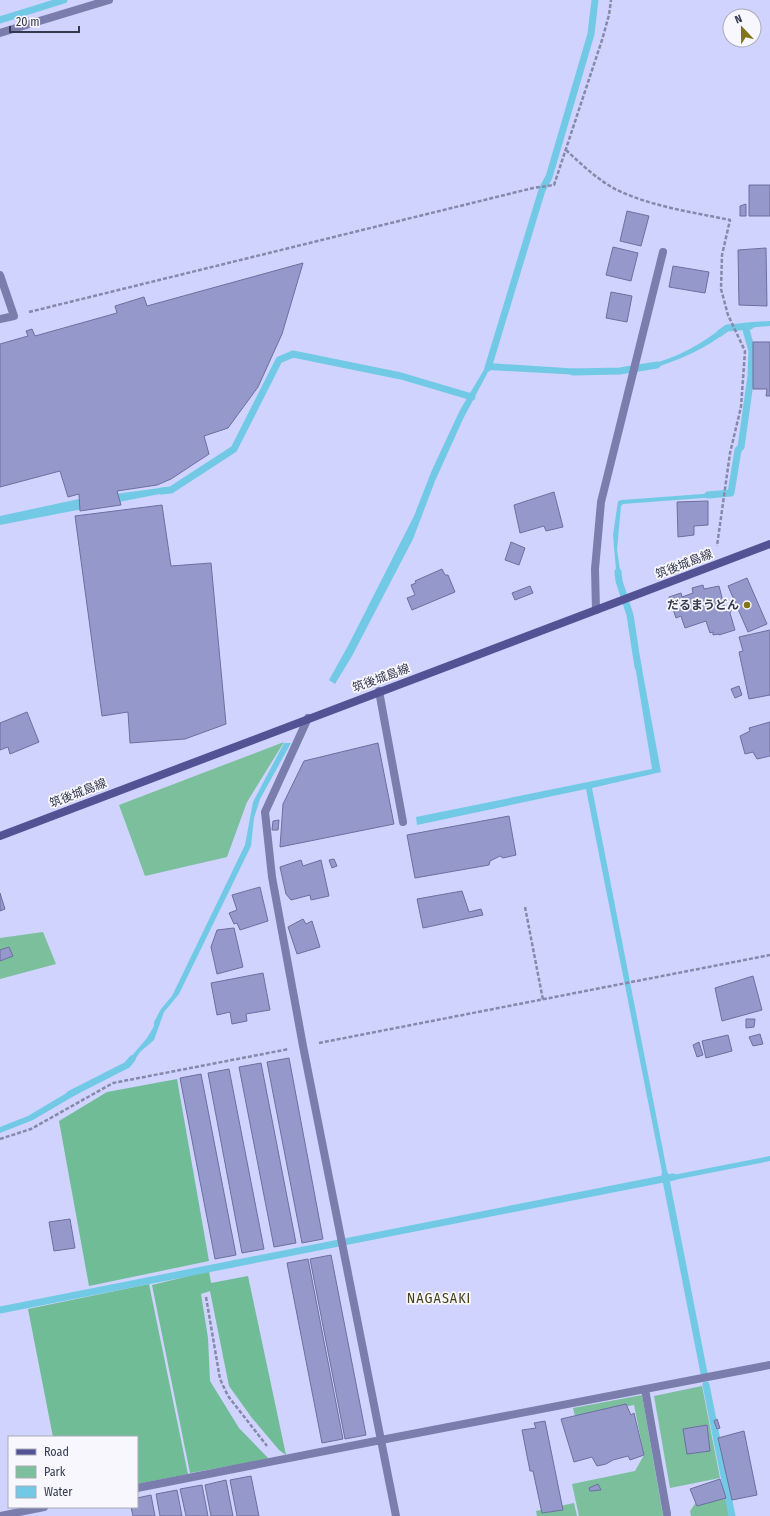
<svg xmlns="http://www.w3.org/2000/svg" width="770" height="1516" viewBox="0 0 770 1516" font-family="'Fira Sans Condensed','Noto Sans JP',sans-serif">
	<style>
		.green { fill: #7bbf9d }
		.forest { fill: #70bc97 }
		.water { fill: #71c9e6 }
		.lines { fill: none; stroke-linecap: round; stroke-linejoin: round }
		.stream { stroke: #71c9e6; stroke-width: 7 }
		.building { fill: #9598ca; stroke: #6d6f9f }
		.path { stroke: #8689a9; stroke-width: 2.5; stroke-dasharray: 4 2; stroke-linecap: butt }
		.street { stroke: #7b7eac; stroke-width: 8 }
		.secondary { stroke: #525294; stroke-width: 8 }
		.poi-dot { fill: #817518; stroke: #f7f7fd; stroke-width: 1.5 }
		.labels { text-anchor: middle; stroke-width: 3.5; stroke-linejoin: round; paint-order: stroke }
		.street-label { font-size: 12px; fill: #36384d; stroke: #f7f7fd }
		.poi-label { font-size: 12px; font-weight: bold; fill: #36384d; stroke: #f7f7fd; text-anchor: end }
		.quarter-label { font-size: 14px; letter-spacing: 1px; fill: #464017; stroke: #f7f7fd }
	</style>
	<rect width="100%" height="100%" fill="#cfd3fd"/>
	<path class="green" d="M284,742l-37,60 -20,55 -82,19 -26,-71z
		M43,932l13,32 -56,15v-41z
		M702,1386l18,92 -50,10 -16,-92z
		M642,1395l21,121h-84l-7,-32 63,-13 9,-16 -10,-50 -59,11 -2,-8z
		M724,1487l5,29h-38l-1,-5 14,-20z
		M574,1503l3,13h-40l-1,-5z"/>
	<path class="forest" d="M177,1079l32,182 -120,25 -30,-165 48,-29z
		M209,1271l2,12 37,-7 38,179 -7,-5 -27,-32 -23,-32 -19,-95 -9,3 7,44 2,43 29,47 30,31 -79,14 -38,-188z
		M149,1284l39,190 -51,10v-47h-84l-25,-128z"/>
	<path class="water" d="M770,321v5l-14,1 -11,3 -3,-6 10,-2z
		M725,326l4,4c-23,19 -50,30 -78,39l-2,-5c28,-5 53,-21 76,-38z
		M488,363l93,6 -1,6 -91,-5 -26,49 -28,62 -22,58 -61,117 -17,28 -6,-4 20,-36 65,-128 18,-46 28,-60z
		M167,487l4,3 -6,3 -165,32v-9l79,-17z
		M716,493v4l-93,7 -2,2 -4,44 4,27 -1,3 -3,1 -4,-46 5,-34 4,-1z
		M640,658l21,114 -69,16 76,388 102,-20v5l-106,21 -78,-393 -169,36 -1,-8 236,-48 -18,-110z
		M284,743h7l-31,56 -6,19 -3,28 -72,148 -15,18 -10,28 -14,12 -11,16 -5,-3 23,-27 7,-12v-4l7,-13 11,-13 73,-151 8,-43z
		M75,1088l4,5 -46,27 -33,13v-6l28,-11z"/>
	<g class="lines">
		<path class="stream" d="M0,20l64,-20
			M720,333l7,-5 23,-2
			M488,368l54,-178 7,-13 42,-143 4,-34
			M573,372l47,-1 37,-6
			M162,491l9,-1 63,-41 45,-89 14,-6 108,22 71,21
			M708,495l23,-2 7,-43 3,-3 10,-71 1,-25 -7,-25
			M618,572l1,9 11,34 8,52
			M70,1094l57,-29 5,-6
			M665,1175l39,198
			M0,1310l673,-133
			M706,1385l26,131"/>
	</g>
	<path class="building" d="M749,185h21v31h-21z
		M746,204v12h-6v-10z
		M627,211l22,5 -8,30 -21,-5z
		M613,247l25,6 -7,28 -25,-6z
		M766,248l1,58 -28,-1 -1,-55z
		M303,263l-21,71 -24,53 -30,41 -24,8 5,18 -38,25 -14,6 -40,6 4,14 -41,6 -1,-17 -11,3 -8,-26 -60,16v-143l28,-8 -2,-5 6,-2 3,7 82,-23 -2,-7 29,-9 3,9z
		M673,266l36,6 -4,21 -36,-6z
		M611,292l21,4 -5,26 -21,-4z
		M753,342h17v54h-4l1,-7h-14z
		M554,492l9,35 -17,4 -2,-5 -24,7 -6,-28z
		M708,501v24l-14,1v9l-16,2 -1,-35z
		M162,505l9,61 40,-3 15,161 -41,15 -55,4 -2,-31 -26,4 -27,-200z
		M511,542l14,6 -6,17 -14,-5z
		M442,569l3,6h3l7,17 -43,18 -5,-12 8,-3 -4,-10 5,-2 -1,-2z
		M747,578l20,46 -19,8 -20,-46z
		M703,585l1,4 15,-3 6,23 5,-2 1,4 -1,2 5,17 -16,5v-1l-6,1v-3l-3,1 -4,-12 -21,7 -4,-12 -5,2 -7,-21 12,-4 1,4 11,-4 -1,-5z
		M530,586l3,7 -18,7 -3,-7z
		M770,630v65l-21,4 -10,-47 4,-1 -4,-14z
		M739,686l3,9 -7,3 -4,-9z
		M27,712l12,30 -29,12 -2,-7 -8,3v-27z
		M770,722v34l-13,3 -4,-7 -8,2 -5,-18 10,-5 -1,-3z
		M378,743l16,81 -114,23 3,-43 21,-43z
		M509,816l7,39 -13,3 -3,-2 -10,5 -1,4 -74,13 -8,-43z
		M279,820l-1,10h-6l1,-9z
		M334,859l3,7 -5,2 -3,-8z
		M301,860l2,6 18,-6 8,36 -18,4 -1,-5 -19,5 -5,-6 -6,-27z
		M260,887l8,34 -28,9 -3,-7 -3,1 -5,-11 8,-3 -5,-15z
		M462,891l7,21 12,-3 2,6 -60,13 -6,-29z
		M0,893l5,16 -5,2z
		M303,919l3,5 6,-3 8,26 -23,7 -9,-27z
		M234,928l9,39 -26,7 -6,-27 6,-17z
		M9,947l4,9 -13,5v-11z
		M263,973l7,37 -24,4 1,7 -15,3 -2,-12 -13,3 -6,-32z
		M753,976l9,34 -40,11 -7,-33z
		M746,1019h9l-1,8 -8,1z
		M760,1034l3,10 -10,2 -4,-9z
		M728,1035l4,16 -26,7 -4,-17z
		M699,1042l4,13 -6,2 -4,-12z
		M289,1058l34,181 -21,4 -35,-181z
		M261,1063l35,180 -22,4 -35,-180z
		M229,1069l35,180 -22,4 -34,-180z
		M201,1074l35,181 -21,4 -35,-181z
		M70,1219l5,29 -21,3 -5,-29z
		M331,1255l35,180 -21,4 -35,-180z
		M308,1259l35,180 -21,4 -35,-180z
		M626,1404l5,11 3,-2 10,42 -14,5 -2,-4 -15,4 -7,4 -9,2 -5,-9 -18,5 -13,-43z
		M717,1419l3,9 -3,1 -3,-8z
		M545,1421l18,89 -21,3 -9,-42h-3l-8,-41 14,-2 -2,-5z
		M707,1425l3,26 -23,3 -4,-25z
		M744,1431l13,64 -25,5 -14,-62z
		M251,1476l8,40h-22l-7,-36z
		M720,1479l6,19 -29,8 -7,-17z
		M226,1480l7,36h-22l-6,-31z
		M598,1484l3,6 -11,1 -1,-3z
		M202,1485l6,31h-22l-6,-27z
		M177,1490l5,26h-22l-4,-22z
		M151,1495l4,21h-22l-2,-9h6v-9z"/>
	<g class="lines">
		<path class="path" d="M566,150c16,15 32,30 51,40 36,17 75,22 113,30l-8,35 -1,34 7,26 17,36 -4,56 -11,46 -13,93
			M29,312l504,-124 21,-3 48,-145 7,-25 2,-15
			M525,907l18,93
			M319,1043l451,-88
			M0,1139l31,-10 82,-46 176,-34
			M206,1297l14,82 8,17 39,50"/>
		<path class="street" d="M0,33l109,-33
			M0,275l14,41 -14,3
			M596,610l-1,-41 6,-67 62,-250
			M379,691l24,131
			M308,718l-43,94 7,65 31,169 93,470
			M645,1389l22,125
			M137,1488l244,-48 389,-75
			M0,1516l44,-9"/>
		<path class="secondary" d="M0,836l770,-292"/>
	</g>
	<circle class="poi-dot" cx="747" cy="605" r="4"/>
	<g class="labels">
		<g class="street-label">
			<text transform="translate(684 564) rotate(-21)" y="4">筑後城島線</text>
			<text transform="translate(381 678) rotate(-20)" y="4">筑後城島線</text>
			<text transform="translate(78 793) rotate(-21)" y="4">筑後城島線</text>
		</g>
		<g class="poi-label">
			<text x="739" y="609">だるまうどん</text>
		</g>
		<g class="quarter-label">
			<text x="439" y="1303">NAGASAKI</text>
		</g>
	</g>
	<rect x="8" y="1436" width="130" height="72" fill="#f7f7fd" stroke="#aaabb7"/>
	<rect x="16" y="1449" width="20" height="6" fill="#525294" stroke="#aaabb7"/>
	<text x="44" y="1456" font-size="12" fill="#36384d">Road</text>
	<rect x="16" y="1466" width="20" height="12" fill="#7bbf9d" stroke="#aaabb7"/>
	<text x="44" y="1476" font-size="12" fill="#36384d">Park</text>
	<rect x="16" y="1486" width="20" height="12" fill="#71c9e6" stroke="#aaabb7"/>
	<text x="44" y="1496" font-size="12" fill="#36384d">Water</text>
	<g transform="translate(742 28) rotate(338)"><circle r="19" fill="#f7f7fd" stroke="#aaabb7"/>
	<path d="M0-3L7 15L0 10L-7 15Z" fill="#817518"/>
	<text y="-6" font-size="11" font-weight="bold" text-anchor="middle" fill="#36384d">N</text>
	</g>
	<path d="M10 26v6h69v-6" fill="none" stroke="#36384d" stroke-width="2"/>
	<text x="16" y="26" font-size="12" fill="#36384d" stroke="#f7f7fd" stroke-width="3" paint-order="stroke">20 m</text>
</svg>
